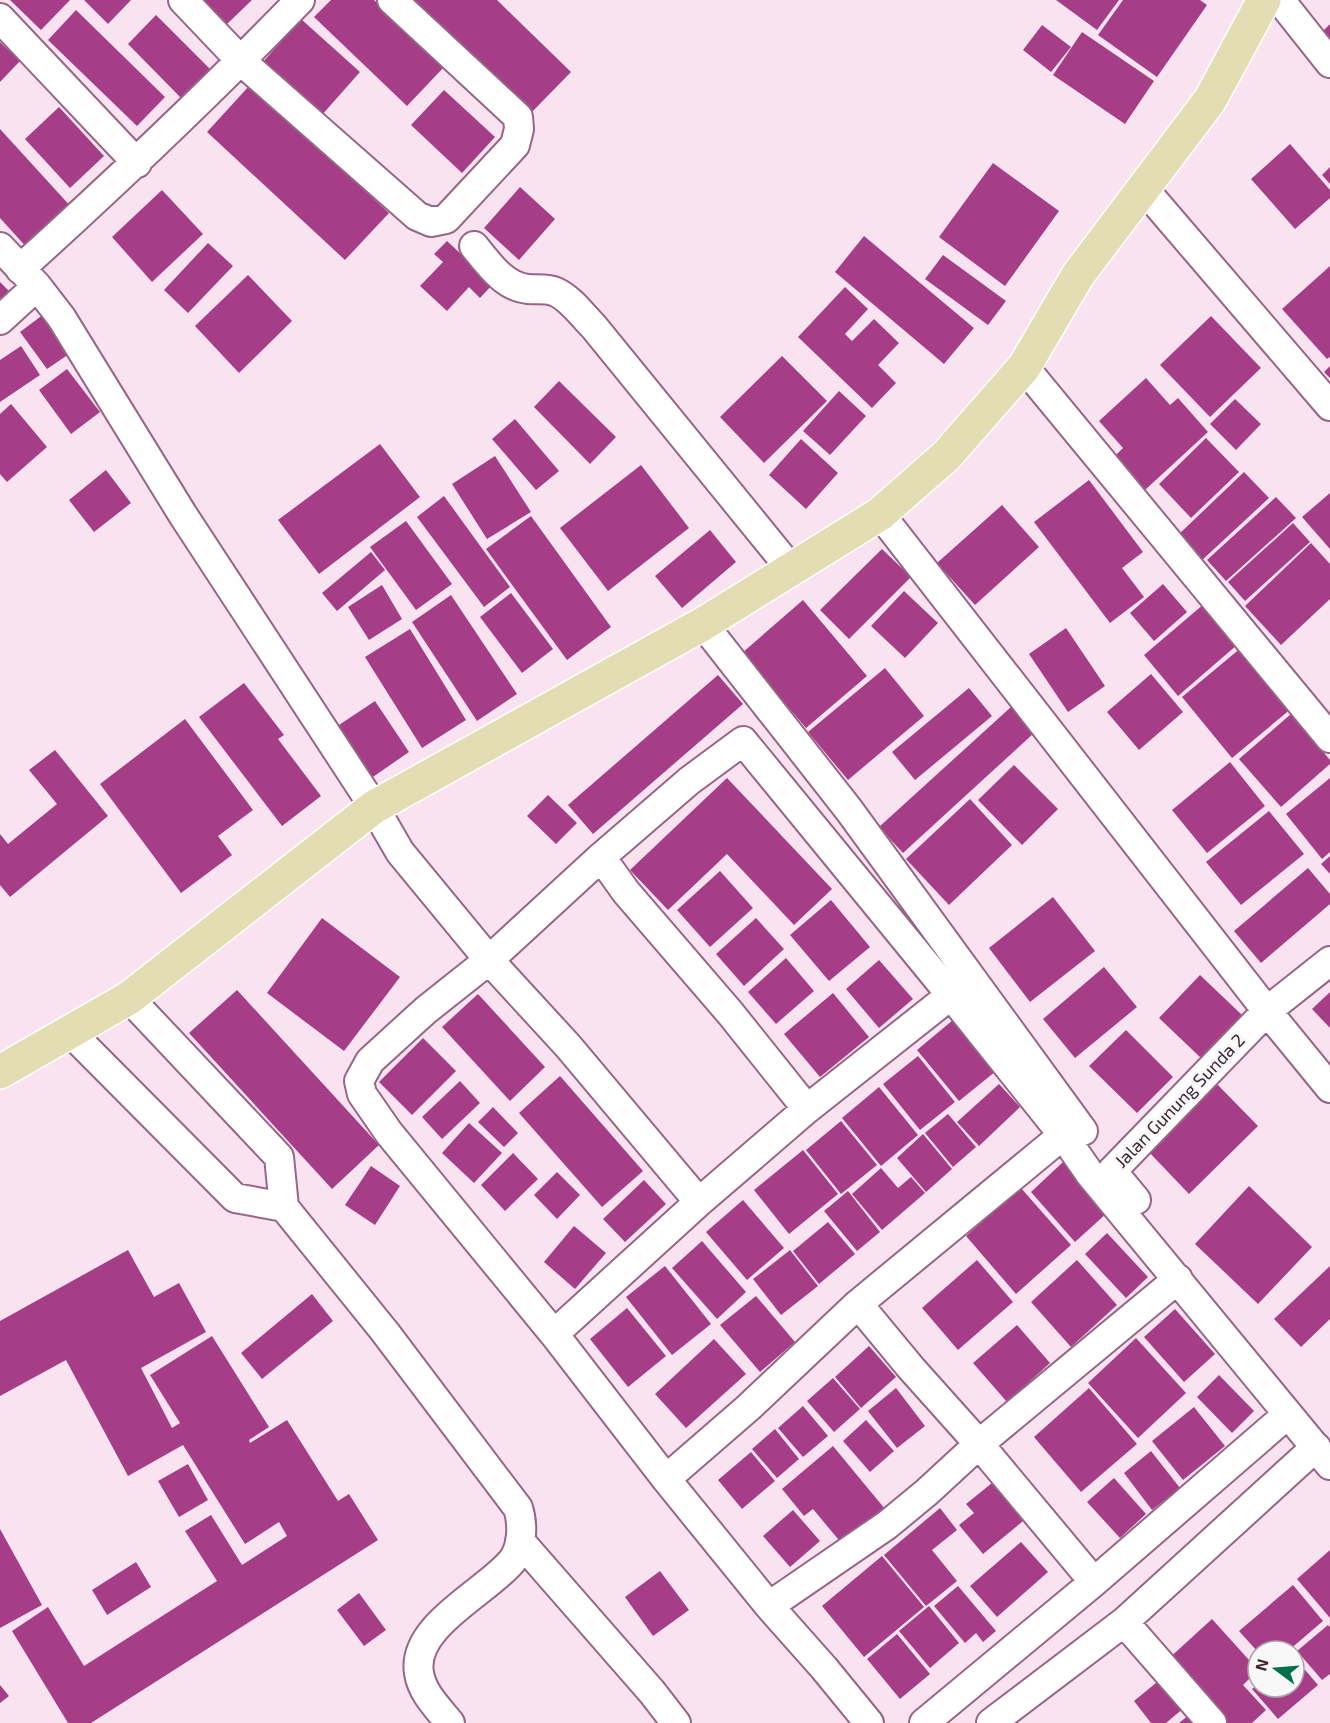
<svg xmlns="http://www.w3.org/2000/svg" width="1330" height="1723" viewBox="0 0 1330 1723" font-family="'Exo 2',sans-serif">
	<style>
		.building { fill: #a53e86 }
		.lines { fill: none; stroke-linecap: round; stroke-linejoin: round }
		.street-casing { stroke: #976586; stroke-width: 32 }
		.primary-casing { stroke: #fff; stroke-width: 36 }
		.street { stroke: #fff; stroke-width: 28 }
		.primary { stroke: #e3ddb3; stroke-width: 33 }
		.labels { text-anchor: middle; stroke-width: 6; stroke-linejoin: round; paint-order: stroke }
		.street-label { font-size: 18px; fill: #3e2836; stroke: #f8f8f8 }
	</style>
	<rect width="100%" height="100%" fill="#fae3f1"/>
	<path class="building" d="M10,0h60l-29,30z
		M84,0h47l-23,24z
		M204,0h48l-26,25z
		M331,0h43l70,67 -37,39 -93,-89z
		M410,0h87l74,72 -43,44z
		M1056,0h63l-22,30z
		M1123,0h77l7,5 -50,72 -59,-42z
		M76,10l89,87 -28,29 -89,-86z
		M156,15l54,54 -28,30 -54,-55z
		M301,19l59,53 -39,44 -59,-53z
		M1330,24v30l-14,-16z
		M1042,25l29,22 -20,25 -28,-22z
		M1082,32l72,49 -29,43 -72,-49z
		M0,42l20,19 -20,21z
		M250,85l139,128 -44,47 -138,-128z
		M444,90l51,47 -33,36 -51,-48z
		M59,107l45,49 -34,32 -45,-49z
		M0,129l73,80 -44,41 -29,-32z
		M1290,144l40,46v8l-35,31 -44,-50z
		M993,163l66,48 -54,75 -66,-49z
		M1330,167v17l-8,-9z
		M520,187l35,32 -36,41 -35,-32z
		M162,190l41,44 -51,48 -40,-45z
		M864,236l110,92 -30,36 -109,-92z
		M447,241l46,43 -13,14 -11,-11 -22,24 -27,-25 23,-24 -9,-8z
		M208,243l25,23 -45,47 -24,-23z
		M943,255l63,46 -18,24 -63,-46z
		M1330,266v91l-3,2 -45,-50z
		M248,275l44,46 -53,52 -44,-47z
		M0,282l11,11 -11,11z
		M845,287l23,22 -23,25 7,7 22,-22 25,24 -21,22 18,18 -24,25 -74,-71z
		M44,314l28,38 -25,17 -27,-37z
		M1211,316l50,52 -51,49 -50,-52z
		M21,346l19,29 -40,27v-42z
		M782,356l45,45 -63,62 -44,-46z
		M1330,366v12l-6,-6z
		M67,369l33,43 -29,22 -32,-44z
		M1146,378l24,27 8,-7 30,34 -63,58 -30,-34 8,-8 -24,-27z
		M559,381l57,56 -26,27 -56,-57z
		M839,391l27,25 -36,39 -27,-24z
		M1235,399l26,25 -25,26 -26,-26z
		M11,404l36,43 -40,35 -7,-8v-60z
		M515,419l44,52 -23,19 -44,-51z
		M1206,438l33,34 -48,46 -32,-34z
		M801,439l37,34 -32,36 -37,-34z
		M380,444l40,53 -101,77 -41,-54z
		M495,456l36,56 -44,27 -35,-55z
		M641,465l48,63 -81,63 -48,-63z
		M106,470l25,33 -37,29 -25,-32z
		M1244,472l25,26 -69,64 -24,-25z
		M1089,480l54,72 -21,16 22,29 -34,26 -76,-101z
		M1330,493v56l-28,-32z
		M444,496l66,91 -26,20 -67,-90z
		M1276,497l20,21 -70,63 -19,-21z
		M1002,505l37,42 -64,58 -38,-42z
		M531,516l80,111 -44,33 -81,-111z
		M406,521l46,63 -36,26 -46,-63z
		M1293,523l17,19 -65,59 -17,-19z
		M710,530l26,32 -54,46 -27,-32z
		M1311,543l19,21v35l-49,46 -36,-39z
		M882,549l29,28 -62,62 -29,-29z
		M371,552l14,18 -48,41 -15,-18z
		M1163,584l24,28 -33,29 -24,-28z
		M382,585l20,34 -33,21 -21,-33z
		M904,591l34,32 -33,35 -34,-32z
		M511,593l42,56 -31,24 -42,-56z
		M451,595l66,99 -40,27 -65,-99z
		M1211,598l34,40 -67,58 -34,-41z
		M803,600l64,76 -61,52 -64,-75z
		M1066,628l39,58 -37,26 -39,-58z
		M410,629l56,91 -44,28 -57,-91z
		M1242,647l50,61 -60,50 -50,-61z
		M885,668l39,48 -76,64 -40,-48z
		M1151,674l32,38 -44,38 -32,-38z
		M718,675l25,29 -150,130 -25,-29z
		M244,683l40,52 -6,4 43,57 -39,30 -83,-109z
		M969,688l23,28 -77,64 -23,-28z
		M375,701l34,51 -39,27 -34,-52z
		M1011,707l23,26 -131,120 -24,-26z
		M1291,714l39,46v4l-49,43 -42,-48z
		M185,719l68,91 -35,26 14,19 -51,38 -81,-109z
		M55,750l53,66 -98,81 -10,-12v-51l8,10 49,-40 -28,-34z
		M1230,762l35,44 -58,47 -35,-43z
		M1014,765l44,44 -36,36 -44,-45z
		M727,778l105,111 -38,36 -67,-71 -59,56 -38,-40z
		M1330,778v74l-8,7 -36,-45z
		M548,795l29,28 -21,21 -29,-28z
		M970,799l42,46 -63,60 -43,-46z
		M1269,811l35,43 -63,51 -35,-43z
		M1330,856v18l-9,-10z
		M1308,868l22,26v10l-69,59 -27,-32z
		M720,871l33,37 -43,39 -33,-37z
		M1053,897l42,54 -65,51 -41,-54z
		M831,900l39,47 -41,34 -39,-46z
		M322,918l78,59 -56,74 -77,-58z
		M756,918l28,31 -40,37 -28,-32z
		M786,958l28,33 -38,33 -28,-32z
		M879,960l34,39 -34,29 -33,-39z
		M1104,967l33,40 -62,51 -32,-39z
		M1200,975l42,40 -41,43 -42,-40z
		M237,990l142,155 -47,44 -143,-156z
		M1330,992v36l-18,-19z
		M833,993l36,44 -49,40 -36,-43z
		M478,994l67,73 -35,34 -68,-74z
		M959,1015l42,52 -42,34 -42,-51z
		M1126,1030l47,47 -36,36 -48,-47z
		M423,1038l33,33 -44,44 -33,-33z
		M918,1056l37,46 -35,28 -37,-46z
		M560,1076l83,95 -41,36 -83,-94z
		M460,1081l20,22 -38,36 -20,-22z
		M1216,1083l42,43 -69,68 -42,-44z
		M999,1084l21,23 -41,39 -22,-24z
		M879,1087l39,48 -37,31 -39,-48z
		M493,1107l25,26 -14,14 -26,-25z
		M948,1114l28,33 -23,20 -28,-34z
		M841,1121l36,44 -36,29 -35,-44z
		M469,1123l33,30 -28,30 -32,-30z
		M923,1134l29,35 -26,23 -29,-34z
		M803,1150l35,44 -49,40 -35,-44z
		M513,1153l25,26 -33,32 -24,-26z
		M1063,1162l45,50 -33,30 -44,-50z
		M371,1166l29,20 -25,39 -30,-20z
		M881,1168l17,20 13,-11 14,16 -43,37 -30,-36z
		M557,1172l23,23 -23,24 -23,-24z
		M644,1180l22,24 -41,38 -22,-23z
		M1249,1186l63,61 -54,57 -63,-60z
		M1021,1188l50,57 -55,49 -50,-58z
		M848,1191l32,41 -23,19 -33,-40z
		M743,1200l41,48 -37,32 -41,-48z
		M828,1222l27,32 -36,30 -26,-33z
		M574,1226l32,27 -31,36 -31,-27z
		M1107,1233l41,44 -22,21 -41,-44z
		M702,1241l44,51 -29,27 -45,-51z
		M128,1250l26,47 25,-14 27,49 -65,36 31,60 8,-5 -30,-48 62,-39 57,91 -20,13 1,3 37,-23 51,81 11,-7 29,46 -287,183h-23l-56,-92 36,-24 36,59 133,-85 -32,-50 26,-16 31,50 45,-29 -8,-14 -34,22 -62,-99 -55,31 -62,-116 -66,36v-75z
		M790,1250l28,36 -37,29 -28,-36z
		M977,1260l36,42 -55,48 -36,-42z
		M1077,1260l40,45 -46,42 -40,-45z
		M665,1266l46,58 -39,31 -46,-58z
		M1330,1266v53l-29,28 -27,-28z
		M312,1294l21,27 -71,58 -21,-26z
		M756,1296l39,46 -35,30 -40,-47z
		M627,1308l39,48 -38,31 -38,-48z
		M1175,1309l40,45 -31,28 -40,-45z
		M1017,1325l33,38 -43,39 -34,-39z
		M1136,1338l50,55 -48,45 -50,-55z
		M714,1339l32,35 -60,54 -31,-34z
		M869,1346l27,31 -35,31 -26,-31z
		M1219,1375l35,36 -22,22 -35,-36z
		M833,1378l27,31 -26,23 -27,-31z
		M896,1388l29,38 -28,22 -29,-37z
		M1089,1388l48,56 -56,48 -47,-55z
		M803,1406l25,30 -25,21 -25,-29z
		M1194,1407l31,39 -42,34 -31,-39z
		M866,1420l28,31 -24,21 -27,-31z
		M775,1429l24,30 -22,19 -25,-29z
		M833,1446l52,63 -42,36 -30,-36 -9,7 -22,-27z
		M1151,1451l29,37 -28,22 -28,-37z
		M751,1452l24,29 -33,28 -24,-29z
		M188,1464l20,36 -29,17 -21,-36z
		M1114,1478l32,36 -26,24 -33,-36z
		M992,1483l31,38 -40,33 -24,-29 15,-12 -8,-9z
		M940,1508l17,22 -25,20 25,31 -31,25 -42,-51z
		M793,1510l27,31 -30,26 -27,-31z
		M0,1529l42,76 -42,23z
		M1021,1542l27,30 -51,45 -27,-31z
		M1330,1550v68l-33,-39z
		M882,1556l42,51 -60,50 -42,-51z
		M136,1562l15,25 -44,28 -15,-25z
		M660,1571l29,39 -36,26 -28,-39z
		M1293,1585l30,36 -35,30h-31l-18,-20z
		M958,1586l38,45 -13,11 -7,-9 -11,10 -31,-37z
		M359,1593l27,37 -22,16 -27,-36z
		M929,1606l30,37 -29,25 -31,-37z
		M1212,1619l46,51 -15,15 23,25 -14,13h-29l-57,-62z
		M1328,1625l2,2v47l-8,6 -25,-29z
		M897,1634l33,40 -30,25 -33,-40z
		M1294,1657l24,28 -40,34 -26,-30 6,-5v3h36z
		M1162,1678l23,29 -19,16h-15l-17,-22z
		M0,1685l9,11 -9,7z
		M1195,1710l10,13h-26z"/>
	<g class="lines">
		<defs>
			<path id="street" d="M183,0l58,61 176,155 14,6 15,-3 69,-74 4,-16 -1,-12 -126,-117
				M1280,0l50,63
				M0,18l137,145
				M1144,189l186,217
				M474,246c14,17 30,41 54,43 9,1 19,-1 28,3 15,7 26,23 38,35l197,242
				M0,247l37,39 24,31 122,198 191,292 26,45 89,108 79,86 131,156
				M20,269c96,-87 190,-176 280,-269
				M0,320l37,-34
				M1024,367l306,371
				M880,514l387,497 63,77
				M703,624l146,186 234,321
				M601,857l25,35 105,122 76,95
				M129,998l150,159 5,50 101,125 133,176c5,15 5,39 -6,53 -25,31 -101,65 -93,112 3,20 19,35 31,50
				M69,1031l166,167 49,9
				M1136,1200l-24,-29 155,-160 63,-50
				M554,1334l145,-132 108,-93 144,-114
				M666,1479l83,-72 109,-103 205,-169
				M520,1541l132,151 24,31
				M1094,1582l-115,-138 199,-165
				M769,1606l118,-81 40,-33 52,-48 -68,-76 -53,-64
				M1124,1622l88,101
				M869,1723l-45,-55 -55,-62 -103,-127 -112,-145 -165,-201 -27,-39 -3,-13 11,-20 56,-51 63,-50 112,-103 88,-76 54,-40 208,254 112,140 27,39 240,291
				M924,1723l170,-141 194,-168
				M991,1723l133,-101 192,-175"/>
			<path id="primary" d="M0,1072l129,-74 245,-191 329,-183 177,-110 66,-58 78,-89 54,-92 132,-175 54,-100"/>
		</defs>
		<use href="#street" class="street-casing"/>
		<use href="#primary" class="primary-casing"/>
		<use href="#street" class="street"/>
		<use href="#primary" class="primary"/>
	</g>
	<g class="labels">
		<g class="street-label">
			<text transform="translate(1180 1101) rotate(-46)" y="6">Jalan Gunung Sunda 2</text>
		</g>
	</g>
	<g transform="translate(1276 1669) rotate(286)"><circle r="28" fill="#f8f8f8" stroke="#aea5aa" stroke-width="1.5"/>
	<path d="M0-4.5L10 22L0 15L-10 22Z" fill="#01714b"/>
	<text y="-9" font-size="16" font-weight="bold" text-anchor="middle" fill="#3e2836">N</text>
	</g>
</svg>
